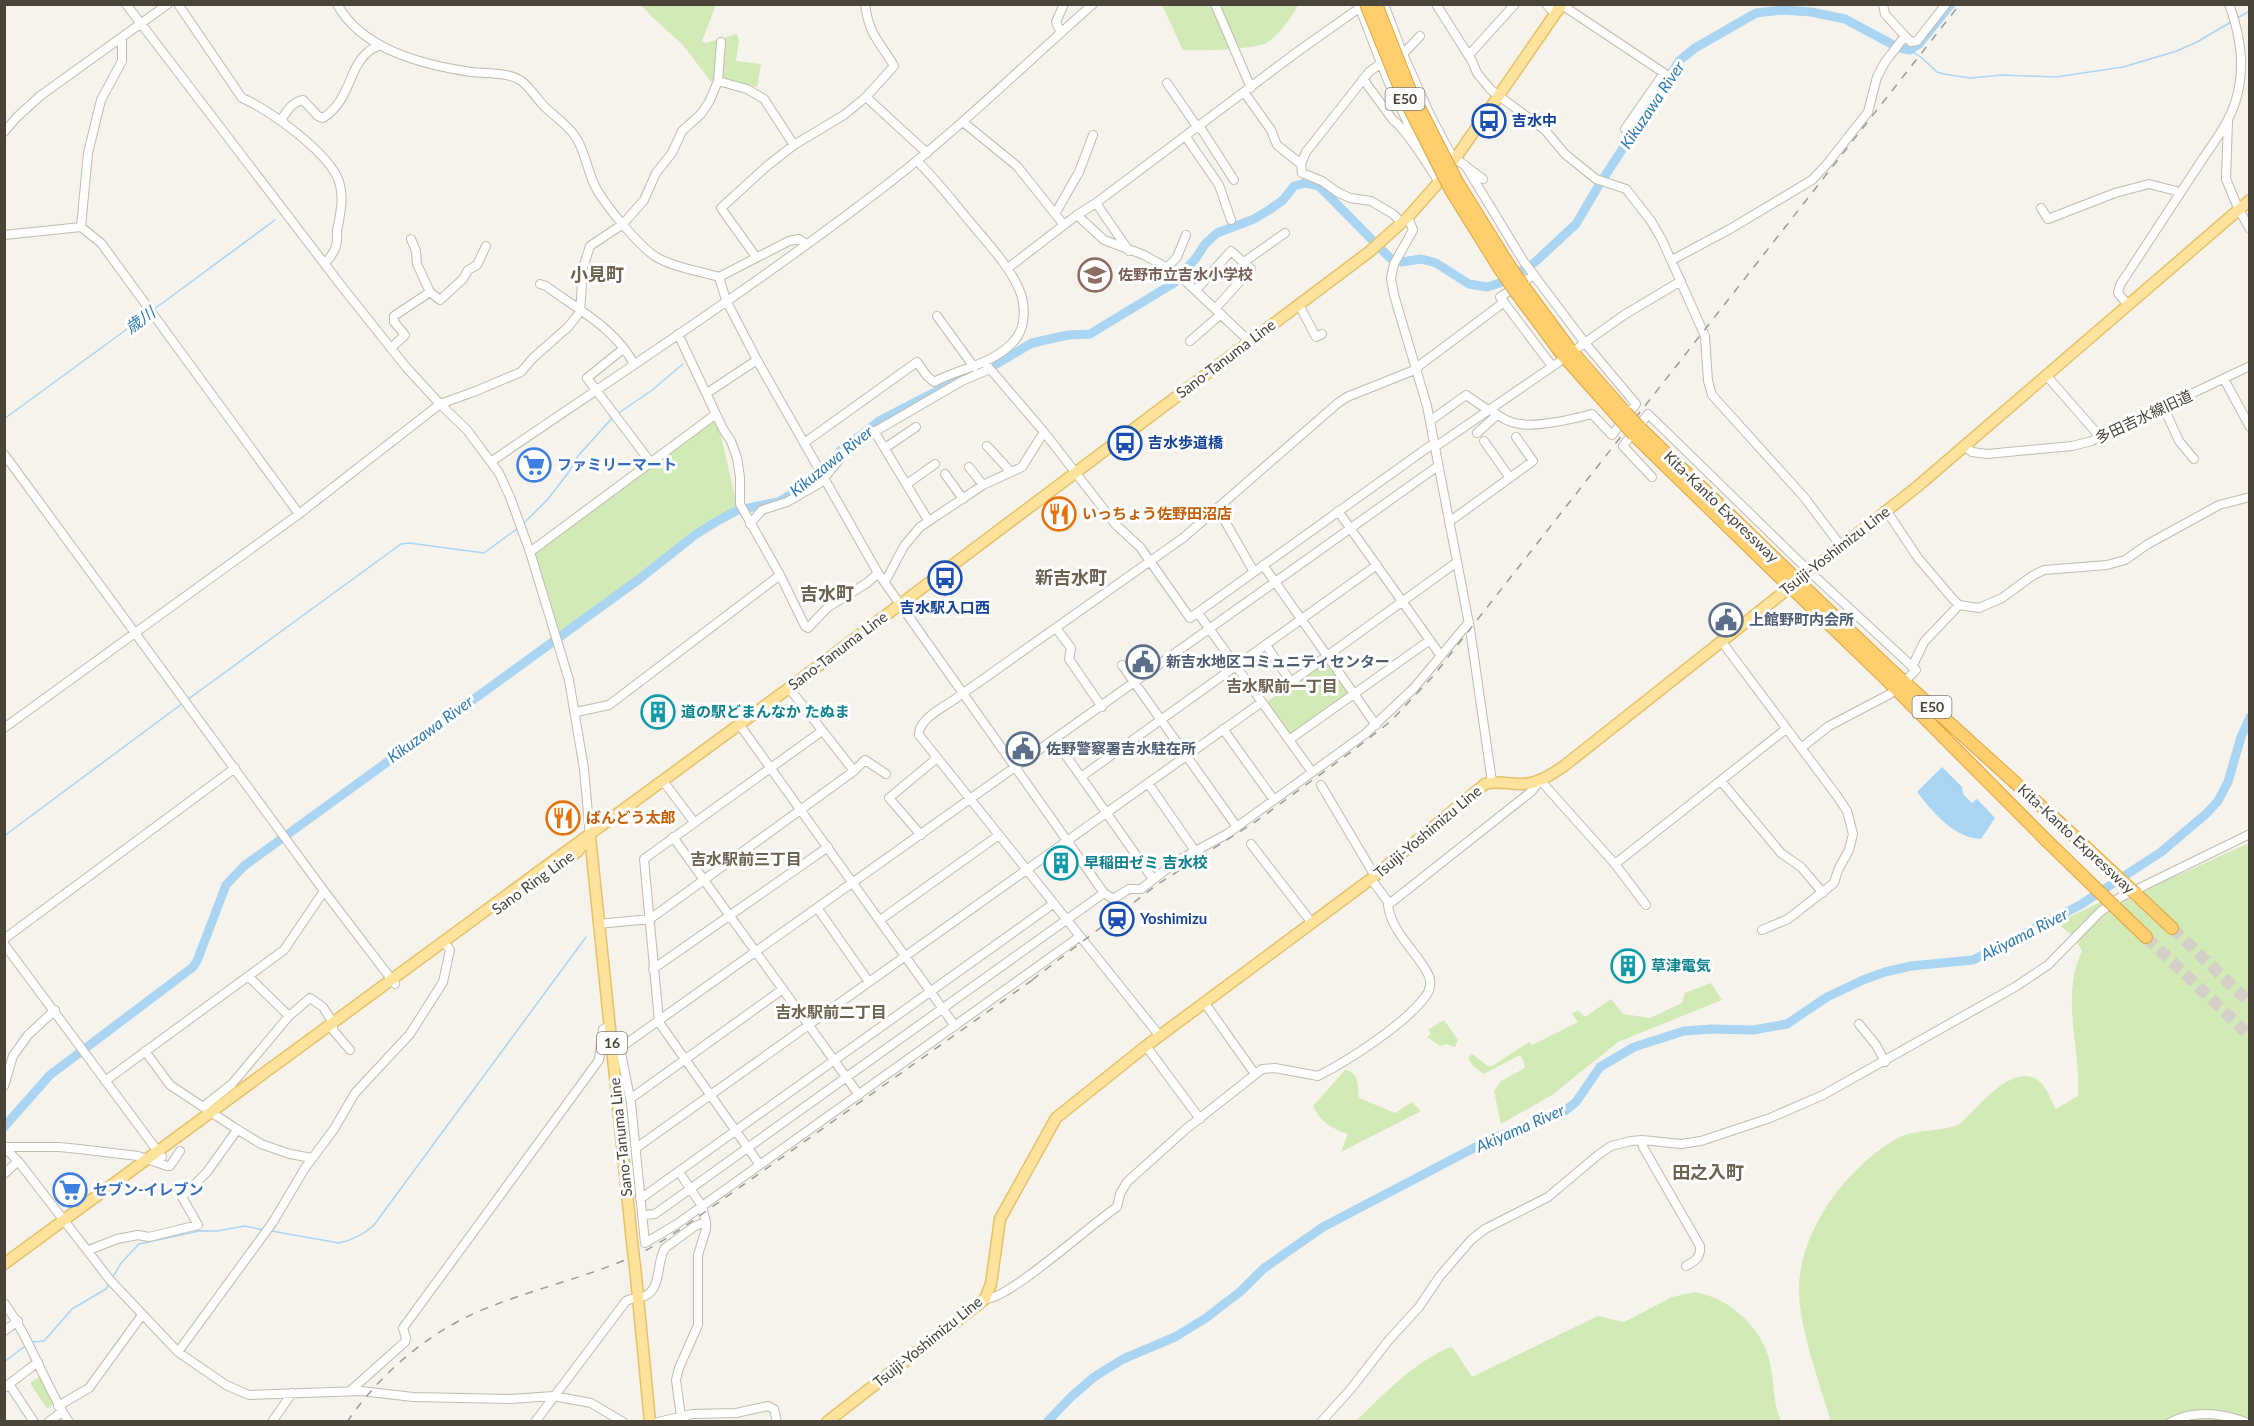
<svg xmlns="http://www.w3.org/2000/svg" width="2254" height="1426" viewBox="0 0 2254 1426" font-family="Lato,'Noto Sans JP',sans-serif">
	<style>
		.green { fill: #d2eab5 }
		.water { fill: #a9d4f2 }
		.lines { fill: none; stroke-linecap: round; stroke-linejoin: round }
		.stream { stroke: #a9d4f2; stroke-width: 1.5 }
		.river { stroke: #a9d4f2; stroke-width: 9 }
		.minor-tunnel { stroke: #d4d0c8; stroke-width: 8; stroke-dasharray: 8 4; stroke-linecap: butt }
		.highway-tunnel { stroke: #d4d0c8; stroke-width: 12; stroke-dasharray: 12 6; stroke-linecap: butt }
		.minor-casing { stroke: #c2bbae; stroke-width: 10 }
		.major-casing { stroke: #e6c16a; stroke-width: 13 }
		.highway-casing { stroke: #e0a43c; stroke-width: 14 }
		.minor { stroke: #fff; stroke-width: 8 }
		.major { stroke: #ffe39c; stroke-width: 10 }
		.highway { stroke: #ffcf6e; stroke-width: 12 }
		.rail { stroke: #9a9a9a; stroke-width: 1.5; stroke-dasharray: 8 8; stroke-linecap: butt }
		.major-bridge-casing { stroke: #e6c16a; stroke-width: 13; stroke-linecap: butt }
		.highway-bridge-casing { stroke: #e0a43c; stroke-width: 14; stroke-linecap: butt }
		.major-bridge { stroke: #ffe39c; stroke-width: 10 }
		.highway-bridge { stroke: #ffcf6e; stroke-width: 12 }
		.labels { text-anchor: middle; stroke-width: 6; stroke-linejoin: round; paint-order: stroke }
		.shield { fill: #fff; stroke: #817c74; stroke-width: 1.5 }
		.shield-label { font-size: 14px; font-weight: bold; fill: #4b4439 }
		.transit-label { font-size: 15px; font-weight: bold; fill: #164399; stroke: #fff; text-anchor: start }
		.education-label { font-size: 15px; font-weight: bold; fill: #785e54; stroke: #fff; text-anchor: start }
		.street-label { font-size: 15px; fill: #4b4439; stroke: #fff }
		.shop-label { font-size: 15px; font-weight: bold; fill: #366cbe; stroke: #fff; text-anchor: start }
		.food-label { font-size: 15px; font-weight: bold; fill: #c56008; stroke: #fff; text-anchor: start }
		.service-label { font-size: 15px; font-weight: bold; fill: #4e5e75; stroke: #fff; text-anchor: start }
		.culture-label { font-size: 15px; font-weight: bold; fill: #0d838f; stroke: #fff; text-anchor: start }
		.water-label { font-size: 16px; font-style: italic; fill: #2e7ab2; stroke: #fff }
		.neighbourhood-label { font-size: 16px; font-weight: bold; fill: #6e6250; stroke: #fff }
		.quarter-label { font-size: 18px; font-weight: bold; fill: #6e6250; stroke: #fff }
	</style>
	<rect width="100%" height="100%" fill="#f6f3ec"/>
	<path class="green" d="M641,5h75l-14,36 4,2 31,-9 2,7 -3,20 25,3 -4,23 -39,-11 -7,6 -28,-37 -31,-28z
		M1162,5l135,-1 1,1c-6,12 -19,30 -30,37 -14,8 -68,9 -85,8z
		M716,414l22,96 -19,10 -114,83 -50,31 -25,-82z
		M1324,661h3l22,30v3l-57,41 -4,-1 -21,-29 1,-4z
		M2249,843v578l-418,1c-11,-38 -31,-92 -32,-129 -2,-60 48,-127 99,-155 19,-10 43,-5 62,-14 17,-16 58,-69 83,-39 5,6 9,17 13,24l22,-13c3,-49 -18,-98 4,-145l-9,-15 -16,-13 66,-32 51,-14z
		M1711,983l11,17 -104,42 -66,53 -51,29 -7,-33 7,-10 24,-13 -2,-8 -3,-5 -36,19 -11,-8 -5,-8 4,-4 16,12h4l37,-24 3,3 46,-23 -6,-8 6,-4 7,7 26,-18 12,15 27,4 32,-15 3,-10z
		M1444,1020l14,20 -3,7 -9,-3 -6,2 -13,-9 4,-3 -3,-4z
		M1345,1070c15,2 12,15 14,28l36,15 17,-11 9,9 -80,41 7,-18c-14,-4 -29,-13 -35,-28z
		M1695,1292c34,6 67,35 75,70 4,19 3,42 11,59h-425c29,-28 56,-57 94,-74l3,1 19,29 126,-61 26,6 48,-25z
		M42,1375l13,28 -8,6 -17,-26z"/>
	<path class="water" d="M1942,767l20,20 1,7 9,9 5,-4 18,19 -14,21c-27,-1 -48,-27 -64,-47z"/>
	<g class="lines">
		<path class="stream" d="M2237,18l13,-7
			M1910,50l12,8 15,14 7,2 26,4 32,-3 54,2 67,-10 54,-16 20,-9 34,-20
			M153,310l122,-90
			M617,414l34,-23 32,-27
			M4,419l145,-106
			M524,523l24,-24 20,-26 10,-17 35,-39
			M187,700l214,-156 8,-1 75,10 34,-25
			M4,836l179,-133
			M271,1231l68,12c14,-3 24,-8 35,-18l212,-288
			M113,1277l8,-14 18,-19 60,-13h18l28,-5 19,4
			M32,1342l12,-1 28,-32 34,-20 3,-5
			M4,1362l21,-16"/>
		<path class="river" d="M1603,179l77,-119 15,-12 61,-35 26,-3 29,2 34,7 54,29 11,2 9,-6 32,-40
			M983,369l8,-2 41,-24 36,-8 22,-1 84,-51 22,-25 9,-14 12,-11 37,-14 15,-9 14,-10 11,-14 12,-3 13,3 71,72 12,4 19,-3 15,4 33,21 18,3 16,-5 31,-19 42,-39 23,-39
			M4,1127l46,-52 143,-108 4,-6 29,-76 18,-19 394,-286 57,-45 24,-15 19,-10 40,-8 25,-15 25,-19 12,-17 39,-30 85,-44
			M1047,1422l24,-25 23,-20 29,-18 52,-22 31,-19 35,-27 22,-22 60,-42 168,-88 74,-28 11,-9 24,-35 34,-20 50,-16 28,-2 41,1 34,-6 40,-27 36,-17 22,-8 26,-6 62,-6 107,-55 81,-53 45,-38 12,-13 10,-19 13,-45 9,-20"/>
		<path class="minor-tunnel" d="M620,1191l18,3"/>
		<path class="highway-tunnel" d="M2172,928l78,75
			M2146,937l104,99"/>
		<defs>
			<path id="minor" d="M126,4l217,284 63,79 33,36 28,27 32,43 11,24 20,55 39,128 15,89 6,67
				M178,4l64,94c27,11 92,58 98,87 3,14 1,23 -1,36 0,2 -2,8 -2,9 1,14 -1,22 -12,33
				M337,4c25,46 87,61 134,68 15,2 36,0 49,8 9,6 15,16 22,24 10,11 24,19 33,32 10,14 12,34 20,50 9,18 46,63 63,72 18,10 41,13 61,19l70,-36 10,-2 7,5
				M1215,4l36,84
				M1384,4l18,48 29,65 21,39 31,23
				M1436,4l36,57 5,12 14,17 54,40 20,24 31,25 30,10 25,32 11,19 43,96 3,45 4,14 92,102 37,49
				M1546,4l9,10
				M1883,4l2,10 20,22
				M1562,5l102,68 -39,56
				M1359,6l29,75 32,68
				M1061,33l-5,-11 8,-18
				M1469,55l46,-51
				M1363,79l30,41c14,10 36,47 46,62
				M718,81l29,8 17,10 30,46
				M1167,83l31,45
				M1244,92l27,38 6,15 24,19
				M866,97l61,56
				M281,120c6,-9 11,-18 22,-20l15,16 5,2c28,-18 25,-50 45,-66 3,-3 8,-5 12,-7
				M2228,121l-2,58 12,29 12,21
				M963,122l54,44 47,59
				M1200,127l34,53
				M4,132l13,-15 23,-21 128,-92
				M1186,137l33,48 12,35
				M1465,165l59,97 61,81 51,61 -24,31 -20,-21c-19,5 -53,13 -72,10 -11,-1 -22,-8 -30,-15
				M1096,203l33,48
				M2041,208l7,11 67,-26 34,-9 31,8
				M1055,214l24,-42 14,-37
				M1077,215l27,25 40,15 34,19 71,67
				M1408,217l5,13 -19,34 -3,14 3,17 33,111 43,223 22,153
				M1402,223l-9,-9 -22,-13 -21,-3 -13,-6 -15,-11 -20,-8 -1,-9 5,-12 63,-80 11,-8 23,-10 17,-18
				M81,227l7,-74 13,-53 21,-39v-24
				M4,235l77,-8 20,16 198,271
				M756,257l-35,-49 46,-42 27,-21 50,-30 22,-18 28,-31c-15,-26 -25,-30 -29,-62
				M1672,260l58,-31 82,-49 15,-16 41,-52 9,-35 8,-15 20,-26 6,6 6,-1 29,-37
				M1244,262l41,-29
				M1008,268l69,-53 19,-12 201,-151 68,-48
				M1167,268l10,-11 9,-22
				M1534,275l-34,22 52,69
				M540,284l6,2c31,23 69,42 88,78
				M1196,290l35,-39 20,18 -36,40
				M430,292l10,8 23,-21 5,-9 9,-5 9,-19
				M1299,305l17,32 6,-3
				M2128,305l-10,-12 2,-8c26,-40 52,-80 78,-119 13,-20 30,-41 37,-63 11,-34 6,-66 -6,-99
				M937,316l37,51
				M678,334l45,95 8,12 6,17 3,19v27l40,71 25,51 3,2 20,-21 39,-24 11,-10
				M1190,341l31,-27
				M1579,347l45,-32 57,-34
				M391,348l14,-13 -11,-13v-6l36,-24 -13,-28 -1,-13 -5,-12
				M623,349l-36,29 64,85
				M985,363l59,69 72,93 24,22 50,71 244,-175
				M1416,368l87,-65
				M2046,375l55,63
				M2224,379l26,48
				M707,393l50,-33
				M2164,408l15,33 15,18
				M1430,421l36,-26 22,15
				M874,431l54,89
				M1477,433l20,-18
				M1484,441l26,37
				M804,443l113,-81 10,14 7,6c26,-14 59,-17 80,-41 12,-13 12,-36 5,-52 -11,-25 -31,-45 -48,-66 -18,-21 -34,-43 -54,-62
				M987,446l23,25
				M1964,446l8,6 15,2 85,-8 20,-5 158,-75
				M1435,447l124,-85
				M885,448l31,-21
				M4,454l320,437 71,93
				M492,461c133,-91 269,-179 397,-278 71,-55 136,-119 204,-179
				M969,467l14,18
				M945,474l18,25
				M1652,477l-29,-31 25,-32 161,157 107,99 -7,7
				M907,484l28,-20
				M1218,509l36,63
				M1886,510l32,48 34,40 7,7 20,3 23,-10 30,-22 12,-6 63,-5 18,-5 23,-16 71,-39 31,-8
				M1338,511l103,145
				M1449,522l84,-61 -17,-24
				M750,524l12,-14 25,-8 33,-19 28,-34 14,-10 100,-58 28,-12
				M530,552l186,-138
				M1263,565l113,160
				M885,582l19,-36 16,-19 63,-42 39,-18 22,-35
				M1198,613l114,159
				M1056,628l15,20 -2,11 33,48
				M1722,642l115,154 10,15 6,23 -4,16 -11,20 -4,13 -46,36 -26,11
				M1266,645l25,37 166,-120
				M1122,665l115,162
				M1912,667l12,-25 35,-37
				M789,688l65,83
				M576,712l33,-7 171,-130
				M739,724l216,302
				M4,728l295,-214 141,-110 36,-13 45,-19 12,-14 35,-31 12,-15 3,-44 7,-22 33,-22 21,-24 12,-27 16,-20 10,-22 19,-17 8,-12 9,-21 3,-39
				M1223,729l51,71
				M1055,740l98,139
				M1289,740l141,-100
				M1801,748l28,-22 61,-32
				M1081,777l296,-212
				M663,781l31,41
				M1721,781l60,72 20,14 22,26
				M1148,783l47,68
				M1321,785l54,91
				M921,835l-32,-37 48,-40
				M673,837l186,258
				M1251,844l61,79
				M1615,864l171,-135
				M1371,879l18,24
				M1104,893l9,6 16,-10h12l36,-28 50,-27 138,-100 49,-46 55,-66
				M818,909l51,73
				M880,920l119,-85
				M598,924l52,-5 204,-148 11,-11 21,14
				M4,939l231,-171
				M4,944l158,213
				M653,969l175,-122
				M248,976l41,40
				M1204,1002l51,72
				M658,1021l102,144
				M659,1021l-15,-162 178,-128
				M1859,1024l17,21 9,17
				M1159,1035l-240,-300c-1,-16 25,-28 36,-36l228,-161 155,-135 9,-6 70,-28
				M1146,1046l54,73
				M620,1048l11,55 14,140 32,-19 402,-287
				M145,1051l25,34 65,43 26,16 29,10 22,4
				M613,1053l825,-587
				M105,1081l179,-131 40,-59
				M4,1086l9,-30 15,-21 27,-25
				M630,1099l153,-110
				M203,1107l29,-23 57,-68 21,-18 13,9 10,16v7l17,20
				M1642,1140l1,7 57,99c1,12 -5,15 -14,20
				M4,1147l14,14 92,119 68,72 48,33 23,10 112,-4 52,6 98,2 42,-3 38,7 32,19
				M4,1147h55l20,2 59,7 29,10h3l10,-15
				M636,1148l626,-446
				M679,1172l23,34 4,16v7l-8,26v70l-19,43 -3,12 5,37 4,5
				M4,1174l14,-13
				M640,1199l413,-295
				M642,1215l13,-1 449,-321 -226,-320 -121,-213 -31,-60 -7,-23
				M89,1250l28,-11 21,-4 11,2 49,-12 -16,-28 25,-25 30,-42
				M645,1296c17,-8 11,-34 20,-48l30,-22 11,-4
				M985,1299c23,1 106,-75 132,-92l3,-13 7,-12 59,-53 76,-60 13,-1 43,8c30,-15 87,-52 107,-79 6,-7 7,-17 2,-25 -12,-22 -36,-41 -39,-67l144,-114 8,-11 75,84 31,41
				M4,1303c27,36 40,81 65,119
				M4,1331l14,-10
				M178,1352l95,-130 32,-54 29,-39 21,-36 55,-59 33,-52 7,-32 -7,-9
				M9,1384l25,38
				M4,1388l34,-26
				M350,1391l55,-49 1,-4 -3,-10 196,-268 4,-31 7,-3
				M58,1406l31,-18 53,-73
				M48,1422l14,-10
				M272,1422l20,-29
				M535,1422l91,-121 5,-2
				M658,1422l34,-8 44,-1 32,-7 6,3 3,13
				M1321,1422l29,-32 38,-49 31,-34 21,-31 31,-36 14,-11 63,-32 50,-42 13,-9 20,-5 11,-1 39,4 20,-3 69,-23 53,-23 192,-108 33,-22 52,-53 19,-14 131,-64
				M2171,1422c24,-12 50,-9 74,0"/>
			<path id="major" d="M590,836l43,415
				M543,876l34,-24 9,-11
				M4,1264l785,-576 580,-436 39,-35 31,-35 123,-178
				M635,1266l15,156
				M827,1422l158,-123 6,-15 9,-65 56,-101 90,-72 225,-167 114,-95c11,-4 23,0 34,0 17,1 32,-9 45,-18l354,-280 332,-286"/>
			<path id="highway" d="M1457,182l51,82
				M1451,190l49,79
				M1523,286l45,61 57,65
				M1516,292l46,62 58,65
				M1640,428l152,147
				M1634,435l151,147
				M1802,585l90,86 171,155
				M1796,592l89,86 161,162
				M2137,895l35,33
				M2115,907l31,30"/>
		</defs>
		<use href="#minor" class="minor-casing"/>
		<use href="#major" class="major-casing"/>
		<use href="#highway" class="highway-casing"/>
		<use href="#minor" class="minor"/>
		<use href="#major" class="major"/>
		<use href="#highway" class="highway"/>
		<path class="rail" d="M1032,980l126,-96 100,-64 97,-71 36,-28 43,-46 526,-671
			M347,1422c35,-51 86,-94 145,-116 48,-19 99,-30 147,-52 23,-12 45,-27 66,-42l333,-236"/>
		<defs>
			<path id="major-bridge" d="M633,1251l2,15"/>
			<path id="highway-bridge" d="M1366,4l36,89 49,97
				M1376,4l33,84 48,94
				M1508,264l15,22
				M1500,269l16,23
				M1625,412l15,16
				M1620,419l14,16
				M1792,575l10,10
				M1785,582l11,10
				M2063,826l74,69
				M2046,840l69,67"/>
		</defs>
		<use href="#major-bridge" class="major-bridge-casing"/>
		<use href="#highway-bridge" class="highway-bridge-casing"/>
		<use href="#major-bridge" class="major-bridge"/>
		<use href="#highway-bridge" class="highway-bridge"/>
	</g>
	<defs>
		<symbol id="bus-ring" viewBox="-11 -11 22 22"><circle r="9.5" fill="#fff" stroke="#1a4fb4" stroke-width="1.5"/><path d="M-5-6H5V4H4V6H2V4H-2V6H-4V4H-5ZM-3.5-4V0h7V-4ZM-3.5 1.2v1.5H-2V1.2ZM2 1.2v1.5H3.5V1.2Z" fill="#1a4fb4"/></symbol>
		<symbol id="school-ring" viewBox="-11 -11 22 22"><circle r="9.5" fill="#fff" stroke="#8d6e63" stroke-width="1.5"/><path d="M0-5L7-2L0 1L-7-2ZM-4 1L0 2.5L4 1V4Q0 6-4 4Z" fill="#8d6e63"/></symbol>
		<symbol id="supermarket-ring" viewBox="-11 -11 22 22"><circle r="9.5" fill="#fff" stroke="#3f7fe0" stroke-width="1.5"/><path d="M-6-5.5h2.5l.6 2H6L4.5 2H-2.5L-4.4-4H-6ZM-1.5 3.2a1.3 1.3 0 1 0 .1 0ZM3 3.2a1.3 1.3 0 1 0 .1 0Z" fill="#3f7fe0"/></symbol>
		<symbol id="restaurant-ring" viewBox="-11 -11 22 22"><circle r="9.5" fill="#fff" stroke="#e8710a" stroke-width="1.5"/><path d="M-5-6h1v4h1v-4h1v4h1v-4h1v5L-1.5 .5V6h-2V.5L-5-1ZM5-6V6H3V1.5H1.5Q1.5-4 5-6Z" fill="#e8710a"/></symbol>
		<symbol id="civic-ring" viewBox="-11 -11 22 22"><circle r="9.5" fill="#fff" stroke="#5c6f8a" stroke-width="1.5"/><path d="M-.6-6.5H3V-4.5H.6V-3L4-1V1h2V6H-6V1h2V-1L-.6-3ZM-1.2 2.5V6h2.4V2.5Z" fill="#5c6f8a"/></symbol>
		<symbol id="building-ring" viewBox="-11 -11 22 22"><circle r="9.5" fill="#fff" stroke="#0f9aa8" stroke-width="1.5"/><path d="M-4-6H4V6H1V3H-1V6H-4ZM-2.5-4.3h1.7v1.8h-1.7ZM.8-4.3h1.7v1.8H.8ZM-2.5-1h1.7V.8h-1.7ZM.8-1h1.7V.8H.8Z" fill="#0f9aa8"/></symbol>
		<symbol id="station-ring" viewBox="-11 -11 22 22"><circle r="9.5" fill="#fff" stroke="#1a4fb4" stroke-width="1.5"/><path d="M-3-6H3Q5-6 5-4V2Q5 4 3 4L4.5 6H3L1.5 4h-3L-3 6H-4.5L-3 4Q-5 4-5 2V-4Q-5-6-3-6ZM-3.5-4v3h7v-3ZM-3.5 1v1.5H-2V1ZM2 1v1.5H3.5V1Z" fill="#1a4fb4"/></symbol>
	</defs>
	<g fill-rule="evenodd">
		<use href="#bus-ring" x="1470" y="102" width="38" height="38"/>
		<use href="#school-ring" x="1076" y="256" width="38" height="38"/>
		<use href="#bus-ring" x="1106" y="424" width="38" height="38"/>
		<use href="#supermarket-ring" x="515" y="446" width="38" height="38"/>
		<use href="#restaurant-ring" x="1040" y="495" width="38" height="38"/>
		<use href="#bus-ring" x="926" y="559" width="38" height="38"/>
		<use href="#civic-ring" x="1707" y="601" width="38" height="38"/>
		<use href="#civic-ring" x="1124" y="643" width="38" height="38"/>
		<use href="#building-ring" x="639" y="693" width="38" height="38"/>
		<use href="#civic-ring" x="1004" y="730" width="38" height="38"/>
		<use href="#restaurant-ring" x="544" y="799" width="38" height="38"/>
		<use href="#building-ring" x="1042" y="844" width="38" height="38"/>
		<use href="#station-ring" x="1098" y="900" width="38" height="38"/>
		<use href="#building-ring" x="1609" y="947" width="38" height="38"/>
		<use href="#supermarket-ring" x="51" y="1171" width="38" height="38"/>
	</g>
	<g class="labels">
		<g class="shield">
			<rect x="1385.5" y="88" width="39" height="22" rx="4.5"/>
			<rect x="1912.5" y="696" width="39" height="22" rx="4.5"/>
			<rect x="597" y="1032" width="30" height="22" rx="4.5"/>
		</g>
		<g class="shield-label">
			<text x="1405" y="104">E50</text>
			<text x="1932" y="712">E50</text>
			<text x="612" y="1048">16</text>
		</g>
		<g class="transit-label">
			<text x="1512" y="126">吉水中</text>
			<text x="1148" y="448">吉水歩道橋</text>
			<text x="945" y="613" text-anchor="middle">吉水駅入口西</text>
			<text x="1140" y="924">Yoshimizu</text>
		</g>
		<g class="education-label">
			<text x="1118" y="280">佐野市立吉水小学校</text>
		</g>
		<g class="street-label">
			<text transform="translate(1226 359) rotate(-37)" y="5">Sano-Tanuma Line</text>
			<text transform="translate(2144 417) rotate(-25)" y="5">多田吉水線旧道</text>
			<text transform="translate(1721 507) rotate(44)" y="5">Kita-Kanto Expressway</text>
			<text transform="translate(1835 551) rotate(-38)" y="5">Tsuiji-Yoshimizu Line</text>
			<text transform="translate(838 651) rotate(-37)" y="5">Sano-Tanuma Line</text>
			<text transform="translate(1428 832) rotate(-40)" y="5">Tsuiji-Yoshimizu Line</text>
			<text transform="translate(2076 839) rotate(43)" y="5">Kita-Kanto Expressway</text>
			<text transform="translate(533 883) rotate(-36)" y="5">Sano Ring Line</text>
			<text transform="translate(621 1137) rotate(-96)" y="5">Sano-Tanuma Line</text>
			<text transform="translate(928 1342) rotate(-39)" y="5">Tsuiji-Yoshimizu Line</text>
		</g>
		<g class="shop-label">
			<text x="557" y="470">ファミリーマート</text>
			<text x="93" y="1195">セブン-イレブン</text>
		</g>
		<g class="food-label">
			<text x="1082" y="519">いっちょう佐野田沼店</text>
			<text x="586" y="823">ばんどう太郎</text>
		</g>
		<g class="service-label">
			<text x="1749" y="625">上館野町内会所</text>
			<text x="1166" y="667">新吉水地区コミュニティセンター</text>
			<text x="1046" y="754">佐野警察署吉水駐在所</text>
		</g>
		<g class="culture-label">
			<text x="681" y="717">道の駅どまんなか たぬま</text>
			<text x="1084" y="868">早稲田ゼミ 吉水校</text>
			<text x="1651" y="971">草津電気</text>
		</g>
		<g class="water-label">
			<text transform="translate(1652 105) rotate(-56)" y="6">Kikuzawa River</text>
			<text transform="translate(140 320) rotate(-36)" y="6">歳川</text>
			<text transform="translate(831 461) rotate(-39)" y="6">Kikuzawa River</text>
			<text transform="translate(430 729) rotate(-36)" y="6">Kikuzawa River</text>
			<text transform="translate(2024 934) rotate(-27)" y="6">Akiyama River</text>
			<text transform="translate(1520 1128) rotate(-24)" y="6">Akiyama River</text>
		</g>
		<g class="neighbourhood-label">
			<text x="1282" y="692">吉水駅前一丁目</text>
			<text x="746" y="865">吉水駅前三丁目</text>
			<text x="831" y="1018">吉水駅前二丁目</text>
		</g>
		<g class="quarter-label">
			<text x="597" y="281">小見町</text>
			<text x="1071" y="584">新吉水町</text>
			<text x="827" y="600">吉水町</text>
			<text x="1708" y="1179">田之入町</text>
		</g>
	</g>
	<rect width="2254" height="1426" fill="none" stroke="#4b4439" stroke-width="12"/>
</svg>
